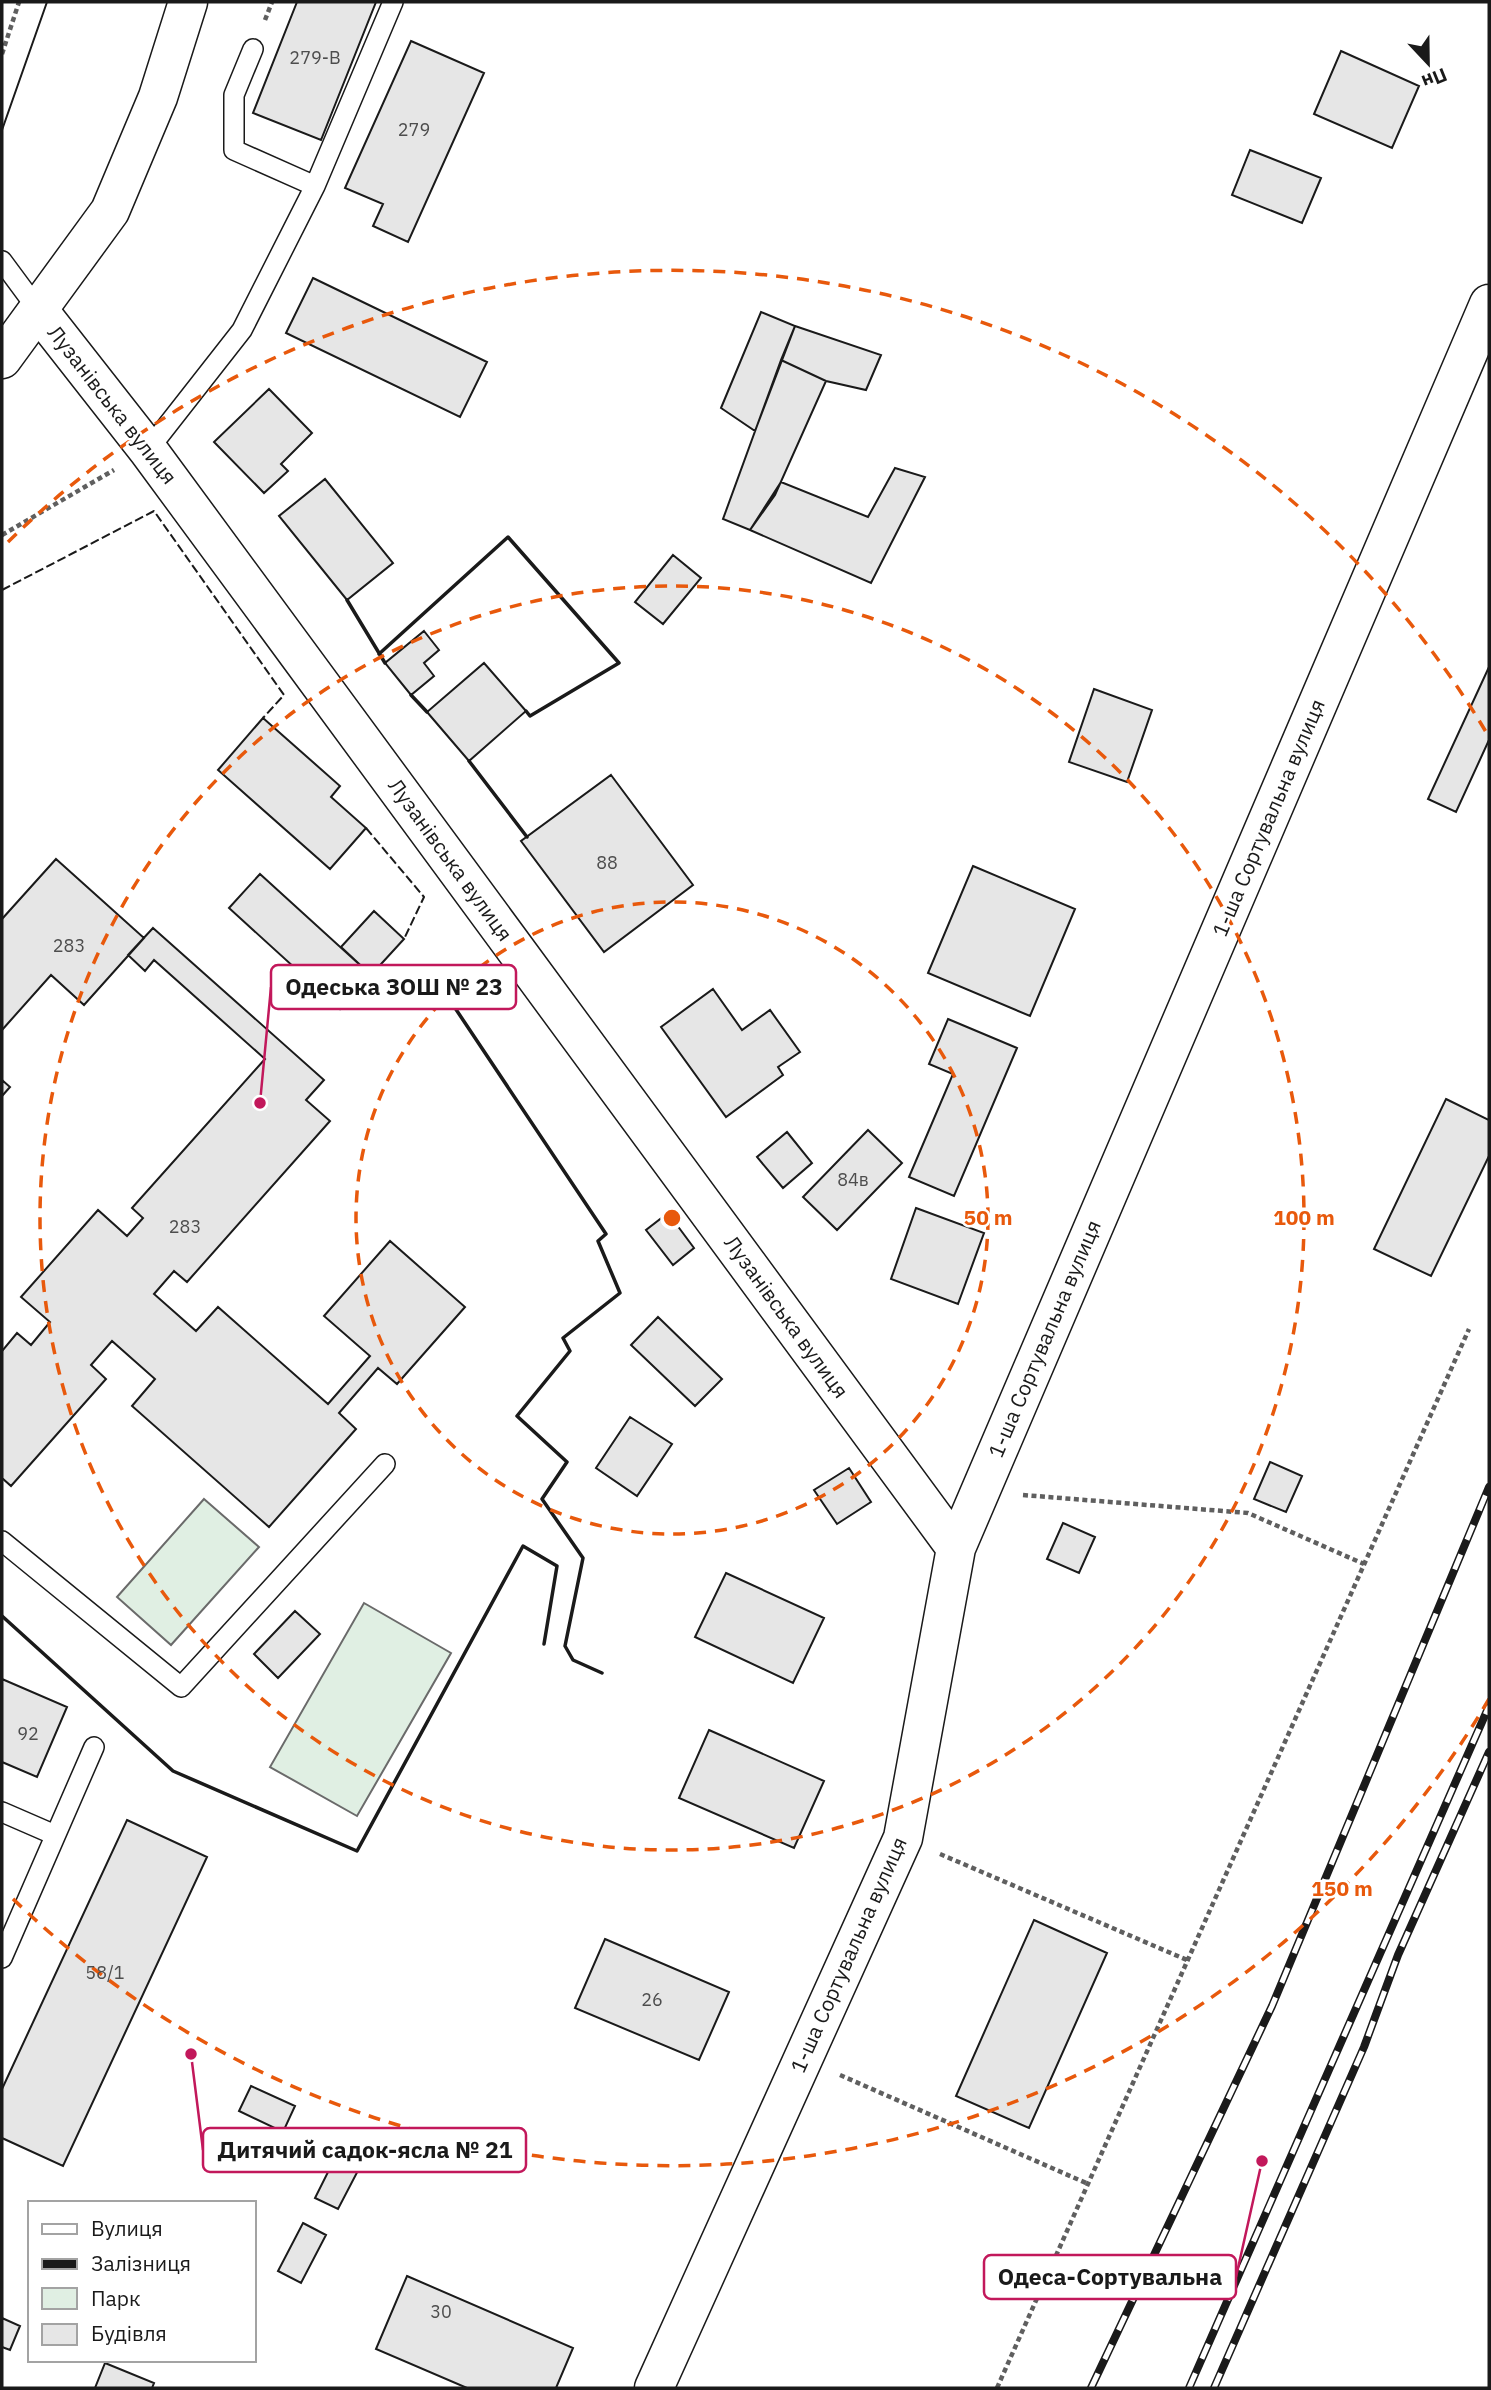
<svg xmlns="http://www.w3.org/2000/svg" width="1491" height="2390" viewBox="0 0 1491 2390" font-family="'IBM Plex Sans',sans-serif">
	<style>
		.green { fill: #e0efe3; stroke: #6a6a6a; stroke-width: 2 }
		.building { fill: #e6e6e6; stroke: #1a1a1a; stroke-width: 2 }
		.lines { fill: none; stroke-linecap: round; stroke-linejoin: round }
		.lane-casing { stroke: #1a1a1a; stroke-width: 22 }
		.street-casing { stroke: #1a1a1a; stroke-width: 41 }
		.primary-casing { stroke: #1a1a1a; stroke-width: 41 }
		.path { stroke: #5f5f5f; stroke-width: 4.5; stroke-dasharray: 5 3.5; stroke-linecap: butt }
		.lane { stroke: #fff; stroke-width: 19 }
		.street { stroke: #fff; stroke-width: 38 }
		.primary { stroke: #fff; stroke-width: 38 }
		.tram { stroke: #1a1a1a; stroke-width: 2 }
		.rail-casing { stroke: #1a1a1a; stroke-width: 8 }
		.rail { stroke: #fff; stroke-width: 5; stroke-dasharray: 16; stroke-linecap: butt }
		.fence { stroke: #1a1a1a; stroke-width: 2; stroke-dasharray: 9 3.5; stroke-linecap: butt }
		.wall { stroke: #1a1a1a; stroke-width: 3.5 }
		.ring { fill: none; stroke: #e8590c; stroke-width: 3.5; stroke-dasharray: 12 9 }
		.labels { text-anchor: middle; stroke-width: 5; stroke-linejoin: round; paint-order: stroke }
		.number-label { font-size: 18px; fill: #4d4d4d }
		.street-label { font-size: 21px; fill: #1a1a1a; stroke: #fff }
		.centre { fill: #e8590c; stroke: #fff; stroke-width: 3.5 }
		.ring-label { font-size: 21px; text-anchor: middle; font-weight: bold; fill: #e8590c; stroke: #fff; stroke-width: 5; stroke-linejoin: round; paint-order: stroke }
		.leader { fill: none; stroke: #c2185b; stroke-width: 2.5 }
		.callout-dot { fill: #c2185b; stroke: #fff; stroke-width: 2.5 }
		.callout { fill: #fff; stroke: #c2185b; stroke-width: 2.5 }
		.callout-label { font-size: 23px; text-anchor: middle; font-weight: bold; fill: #1a1a1a }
	</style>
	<rect width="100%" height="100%" fill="#fff"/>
	<path class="green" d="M204,1499l55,48 -88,98 -54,-48z
		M364,1603l87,50 -94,163 -87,-49z"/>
	<path class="building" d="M297,2h79l-55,138 -68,-27z
		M411,41l73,32 -76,169 -35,-16 10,-22 -38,-16z
		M1341,51l78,35 -27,62 -78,-34z
		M1250,150l71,28 -19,45 -70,-28z
		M313,278l174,84 -27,55 -174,-84z
		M761,312l34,14 -40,105 -34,-23z
		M795,326l86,29 -15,35 -40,-9 -45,-21z
		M781,360l45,21 -51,114 -25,35 -27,-11z
		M269,389l43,44 -31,31 7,7 -24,22 -50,-51z
		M895,468l30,9 -54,106 -121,-53 31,-48 87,35z
		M325,479l68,84 -46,37 -68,-84z
		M673,555l28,23 -38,46 -28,-22z
		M424,631l15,19 -15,13 10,13 -23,19 -26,-32z
		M484,663l42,48 -57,50 -42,-49z
		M1489,667v73l-33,72 -28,-13z
		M1094,689l58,21 -25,72 -58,-20z
		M263,718l77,68 -9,11 35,31 -36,41 -112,-99z
		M611,775l82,110 -89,67 -83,-111z
		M56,859l88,79 -60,67 -33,-30 -49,55v-111z
		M973,866l102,43 -45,107 -102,-43z
		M260,874l111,101 -31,34 -111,-101z
		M374,911l30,28 -33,36 -30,-28z
		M153,928l171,152 -18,20 24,21 -143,161 -13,-11 -20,23 42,37 22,-24 110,97 42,-48 -46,-40 66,-75 75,66 -68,77 -19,-16 -39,45 17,16 -87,98 -137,-121 23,-27 -43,-38 -21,24 15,14 -95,107 -9,-8v-127l15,-18 14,12 19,-23 -29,-25 77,-87 29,26 16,-18 -11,-10 133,-149 -111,-99 -9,11 -17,-16z
		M713,989l29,41 28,-20 30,42 -22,15 5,8 -57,42 -65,-90z
		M948,1019l69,29 -63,148 -45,-19 44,-103 -24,-10z
		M2,1080l8,7 -8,9z
		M1446,1099l43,21v36l-58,120 -57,-27z
		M868,1130l34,33 -65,67 -34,-33z
		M787,1132l25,31 -29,25 -26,-31z
		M916,1208l68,25 -26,71 -67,-25z
		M668,1213l26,35 -21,17 -27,-35z
		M658,1317l64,62 -27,27 -64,-61z
		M630,1417l42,27 -35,52 -41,-28z
		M1270,1462l32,14 -16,36 -32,-13z
		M849,1468l22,34 -34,22 -23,-34z
		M1063,1523l32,14 -16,36 -32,-14z
		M726,1573l98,45 -31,65 -98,-46z
		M295,1611l25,23 -42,44 -24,-24z
		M2,1679l65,28 -30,70 -35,-15z
		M709,1730l115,51 -30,67 -115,-50z
		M127,1820l80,37 -144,309 -61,-28v-49z
		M1034,1920l73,33 -78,175 -73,-32z
		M605,1939l124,53 -30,68 -124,-52z
		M251,2086l44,20 -12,26 -44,-21z
		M339,2150l24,11 -25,48 -23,-11z
		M303,2223l23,12 -25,48 -23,-12z
		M407,2276l166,72 -17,40h-89l-91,-39z
		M2,2318l18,8 -10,24 -8,-3z
		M105,2363l49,20 -2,5h-57z"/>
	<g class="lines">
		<defs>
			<path id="lane" d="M253,49l-19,46v55l81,36
				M2,261l37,50
				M148,450l94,-120 73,-144 78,-184
				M2,1541l179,146 204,-223
				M2,1812l53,23
				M2,1958l92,-211"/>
			<path id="street" d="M39,311l109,139 808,1098
				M654,2388l249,-550 53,-290 533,-1244"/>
			<path id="primary" d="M2,359l108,-148 48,-114 30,-95"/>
		</defs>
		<use href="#lane" class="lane-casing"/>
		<use href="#street" class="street-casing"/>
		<use href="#primary" class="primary-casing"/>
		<path class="path" d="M265,20l7,-18
			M2,54l17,-52
			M2,535l112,-65
			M1023,1495l225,18 116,51
			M940,1854l247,106
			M840,2075l246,108
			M997,2388l472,-1059"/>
		<use href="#lane" class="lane"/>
		<use href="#street" class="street"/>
		<use href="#primary" class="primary"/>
		<path class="tram" d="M2,130l45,-128"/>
		<defs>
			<path id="rail" d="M1091,2388l181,-382 217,-519
				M1189,2388l300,-682
				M1214,2388l150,-341 34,-92 91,-203"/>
		</defs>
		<use href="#rail" class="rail-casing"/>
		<use href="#rail" class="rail"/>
		<path class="fence" d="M2,590l152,-79 130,184 -21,23
			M366,828l58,69 -20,42"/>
		<path class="wall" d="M347,600l38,63
			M379,654l129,-117 111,126 -89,53 -4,-5
			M411,695l16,17
			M469,761l58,76
			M431,972l175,262 -8,7 22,52 -57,45 7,13 -53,65 50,46 -25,37 41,59 -18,88 8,14 29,13
			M2,1616l171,155 184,80 166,-305 34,20 -13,78"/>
	</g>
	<g class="ring">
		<circle cx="672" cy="1218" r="316"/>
		<circle cx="672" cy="1218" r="632"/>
		<path d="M1489 1699A948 948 0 0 1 8 1894M8 542A948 948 0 0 1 1489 737"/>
	</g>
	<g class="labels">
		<g class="number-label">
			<text x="315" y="64">279-В</text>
			<text x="414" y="136">279</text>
			<text x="607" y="869">88</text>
			<text x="69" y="952">283</text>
			<text x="853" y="1186">84в</text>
			<text x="185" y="1233">283</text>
			<text x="28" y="1740">92</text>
			<text x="105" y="1979">58/1</text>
			<text x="652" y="2006">26</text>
			<text x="441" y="2318">30</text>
		</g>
		<g class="street-label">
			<text transform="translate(112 405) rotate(52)" y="7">Лузанівська вулиця</text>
			<text transform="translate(1269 818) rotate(-67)" y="7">1-ша Сортувальна вулиця</text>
			<text transform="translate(450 860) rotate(54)" y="7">Лузанівська вулиця</text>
			<text transform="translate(786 1317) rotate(54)" y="7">Лузанівська вулиця</text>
			<text transform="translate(1045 1339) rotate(-67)" y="7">1-ша Сортувальна вулиця</text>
			<text transform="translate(849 1955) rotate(-66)" y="7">1-ша Сортувальна вулиця</text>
		</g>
	</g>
	<circle cx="672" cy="1218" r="10" class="centre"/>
	<g class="ring-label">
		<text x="988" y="1225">50 m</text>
		<text x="1304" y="1225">100 m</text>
		<text x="1342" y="1896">150 m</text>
	</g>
	<path class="leader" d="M260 1103L271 987M191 2054L203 2150M1262 2161L1236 2277"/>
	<g class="callout-dot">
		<circle cx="260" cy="1103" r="7"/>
		<circle cx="191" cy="2054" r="7"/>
		<circle cx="1262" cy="2161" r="7"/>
	</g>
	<g class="callout">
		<rect x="271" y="965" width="245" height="44" rx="7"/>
		<rect x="203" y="2128" width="323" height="44" rx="7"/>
		<rect x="984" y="2255" width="252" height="44" rx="7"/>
	</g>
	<g class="callout-label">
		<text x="394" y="995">Одеська ЗОШ № 23</text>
		<text x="365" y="2158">Дитячий садок-ясла № 21</text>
		<text x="1110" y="2285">Одеса-Сортувальна</text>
	</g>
	<rect width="1491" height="2390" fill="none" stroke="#1a1a1a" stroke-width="7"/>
	<rect x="28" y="2201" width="228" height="161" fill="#ffffff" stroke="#a3a3a3" stroke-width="2"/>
	<rect x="42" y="2224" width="35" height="10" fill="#ffffff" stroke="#a3a3a3" stroke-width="2"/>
	<text x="91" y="2236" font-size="21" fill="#1a1a1a">Вулиця</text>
	<rect x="42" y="2259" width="35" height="10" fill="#1a1a1a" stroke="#a3a3a3" stroke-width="2"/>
	<text x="91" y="2271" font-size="21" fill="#1a1a1a">Залізниця</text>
	<rect x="42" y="2288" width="35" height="21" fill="#e0efe3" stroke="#a3a3a3" stroke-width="2"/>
	<text x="91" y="2306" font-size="21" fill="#1a1a1a">Парк</text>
	<rect x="42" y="2324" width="35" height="21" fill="#e6e6e6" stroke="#a3a3a3" stroke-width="2"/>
	<text x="91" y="2341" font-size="21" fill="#1a1a1a">Будівля</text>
	<g transform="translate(1428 63) rotate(158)" stroke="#ffffff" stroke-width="5" paint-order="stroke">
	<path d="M0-5L12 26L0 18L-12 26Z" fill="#1a1a1a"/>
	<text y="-10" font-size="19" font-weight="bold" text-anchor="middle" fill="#1a1a1a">Пн</text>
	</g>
</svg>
